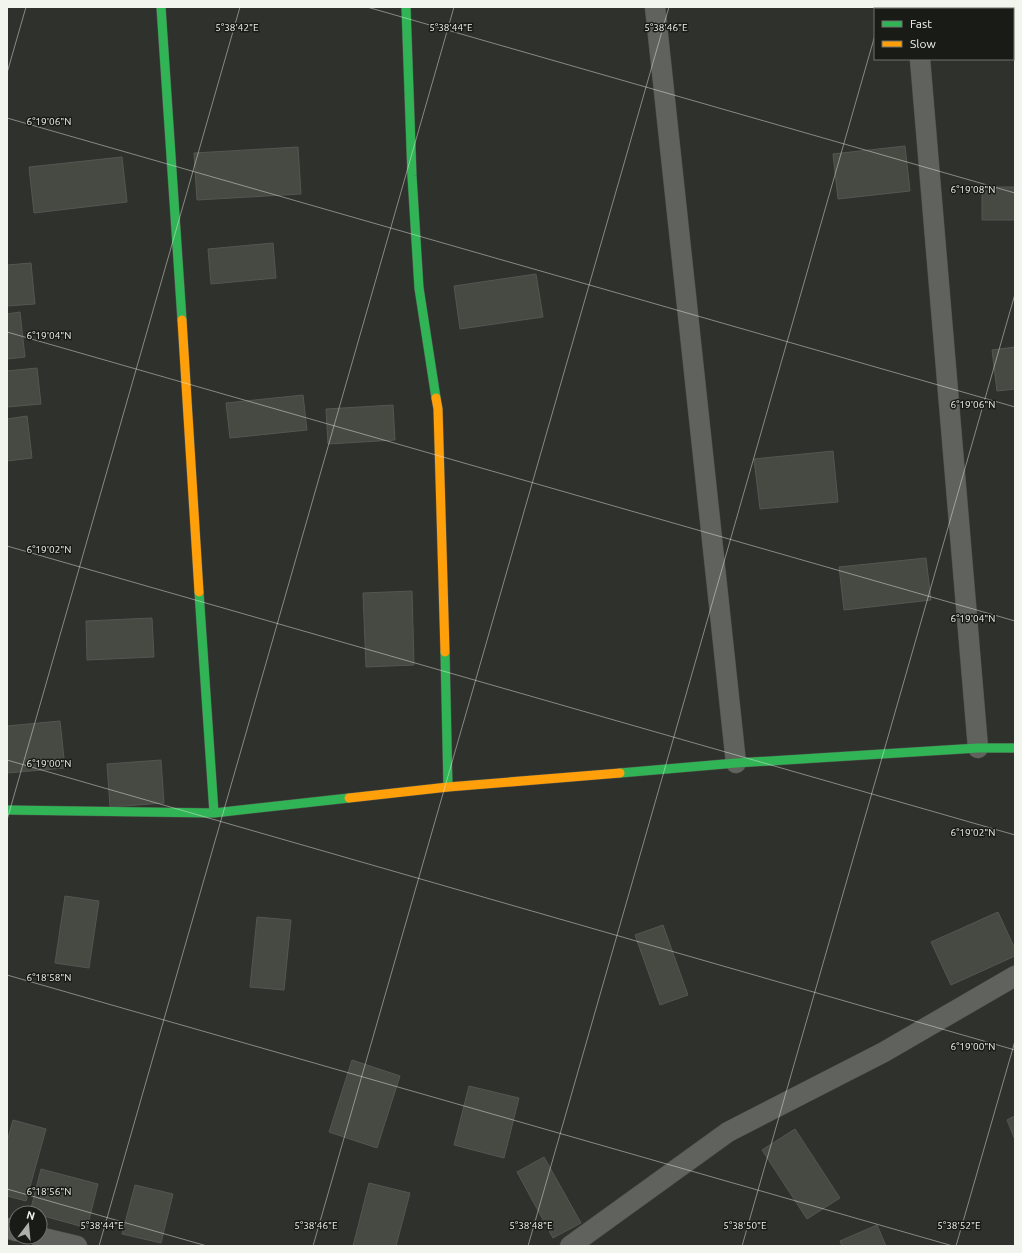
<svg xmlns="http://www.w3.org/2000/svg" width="1022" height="1253" viewBox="0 0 1022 1253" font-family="Ubuntu,sans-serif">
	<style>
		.building { fill: #474a42; stroke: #545651 }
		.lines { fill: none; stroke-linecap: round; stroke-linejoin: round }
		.street-casing { stroke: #4e504c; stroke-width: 21 }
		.fast-casing { stroke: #4e504c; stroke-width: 10 }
		.slow-casing { stroke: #4e504c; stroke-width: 10 }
		.street { stroke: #5f625d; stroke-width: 20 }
		.fast { stroke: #30b455; stroke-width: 9 }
		.slow { stroke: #ff9f0a; stroke-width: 9 }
		.ticks { fill: none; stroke: #f2f5ee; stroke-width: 1; stroke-opacity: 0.45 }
		.ticks-label { font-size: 10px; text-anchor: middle; fill: #f2f5ee; stroke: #191b16; stroke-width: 3; stroke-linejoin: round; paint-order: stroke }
	</style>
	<rect width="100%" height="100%" fill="#2f322c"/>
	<path class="building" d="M968,7h47v21l-2,1v-20h-44z
		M905,146l5,45 -72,8 -5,-45z
		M298,147l3,47 -104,6 -3,-47z
		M122,157l5,45 -93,11 -5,-46z
		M982,187h33v33h-33z
		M273,243l3,35 -65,6 -3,-35z
		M31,263l4,41 -28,2v-41z
		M536,274l7,43 -83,12 -6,-43z
		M20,312l5,45 -18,2v-45z
		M1015,347v42l-18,2 -5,-41z
		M37,368l4,36 -34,3v-36z
		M303,395l4,35 -77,8 -4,-35z
		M393,405l2,35 -67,4 -2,-35z
		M27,416l5,42 -25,3v-42z
		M833,451l5,51 -78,7 -6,-50z
		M926,558l5,42 -87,10 -5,-43z
		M412,591l2,74 -48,2 -3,-74z
		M152,618l2,39 -67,3 -1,-39z
		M60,721l5,47 -58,5v-47z
		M161,760l3,43 -54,4 -3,-43z
		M65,896l34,5 -10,67 -34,-5z
		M998,912l17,37v7l-64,29 -20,-43z
		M257,917l34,3 -7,70 -34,-3z
		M663,925l25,70 -28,10 -25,-70z
		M352,1060l48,16 -23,72 -48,-16z
		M469,1086l50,12 -15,60 -50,-13z
		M1015,1116v24l-8,-20z
		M13,1120l33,9 -20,72 -19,-5v-54z
		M795,1129l45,69 -33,21 -45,-69z
		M544,1157l37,66 -28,15 -36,-66z
		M41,1169l57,15 -11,44 -47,-13v-2l-10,-1z
		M369,1183l41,10 -14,53h-43z
		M135,1185l38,9 -12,49 -39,-9z
		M877,1225l9,21h-44l-2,-5z"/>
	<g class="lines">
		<defs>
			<path id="street" d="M655,7l81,756
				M918,7v2
				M920,59l58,689
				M7,1228l9,3
				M39,1237l38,9
				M570,1246l158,-114 156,-80 131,-76"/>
			<path id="fast" d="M161,7l21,313
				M406,7l6,169 7,112 17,110
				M199,592l15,221
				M445,652l3,135
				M620,773l116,-10 242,-15h37
				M7,810l207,3 135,-15"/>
			<path id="slow" d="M182,320l17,272
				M436,398l2,11 7,243
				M349,798l99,-11 172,-14"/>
		</defs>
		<use href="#street" class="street-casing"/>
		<use href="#fast" class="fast-casing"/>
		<use href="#slow" class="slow-casing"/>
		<use href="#street" class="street"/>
		<use href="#fast" class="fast"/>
		<use href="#slow" class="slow"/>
	</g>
	<path class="ticks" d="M367,7l648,186M882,9l1,-2M7,73l19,-66M7,118l1008,289M7,332l1008,289M7,546l1008,289M7,760l1008,290M7,820l233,-813M7,975l946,271M7,1189l200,57M99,1246l355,-1239M313,1246l356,-1239M528,1246l347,-1211M742,1246l273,-952M956,1246l59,-205"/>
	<g class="ticks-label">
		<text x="237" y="31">5°38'42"E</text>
		<text x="451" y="31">5°38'44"E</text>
		<text x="666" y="31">5°38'46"E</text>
		<text x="49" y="125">6°19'06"N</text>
		<text x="973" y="193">6°19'08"N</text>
		<text x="49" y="339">6°19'04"N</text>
		<text x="973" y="408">6°19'06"N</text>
		<text x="49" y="553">6°19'02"N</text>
		<text x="973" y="622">6°19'04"N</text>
		<text x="49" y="767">6°19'00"N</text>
		<text x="973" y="836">6°19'02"N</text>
		<text x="49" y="981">6°18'58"N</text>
		<text x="973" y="1050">6°19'00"N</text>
		<text x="49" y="1195">6°18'56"N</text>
		<text x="102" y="1229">5°38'44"E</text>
		<text x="316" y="1229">5°38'46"E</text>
		<text x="531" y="1229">5°38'48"E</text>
		<text x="745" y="1229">5°38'50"E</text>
		<text x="959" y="1229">5°38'52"E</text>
	</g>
	<rect width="1022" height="1253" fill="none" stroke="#f2f5ee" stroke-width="16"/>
	<rect x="874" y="8" width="140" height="52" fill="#191b16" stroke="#70726c"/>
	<rect x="882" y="21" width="20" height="6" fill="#30b455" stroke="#70726c"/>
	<text x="910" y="28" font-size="12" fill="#f2f5ee">Fast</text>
	<rect x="882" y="41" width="20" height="6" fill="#ff9f0a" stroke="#70726c"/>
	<text x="910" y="48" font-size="12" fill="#f2f5ee">Slow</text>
	<g transform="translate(28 1225) rotate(16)"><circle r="19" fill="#191b16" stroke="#70726c"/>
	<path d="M0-3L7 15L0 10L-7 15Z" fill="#aeb1aa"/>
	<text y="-6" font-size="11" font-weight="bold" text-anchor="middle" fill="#f2f5ee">N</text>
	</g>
</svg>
